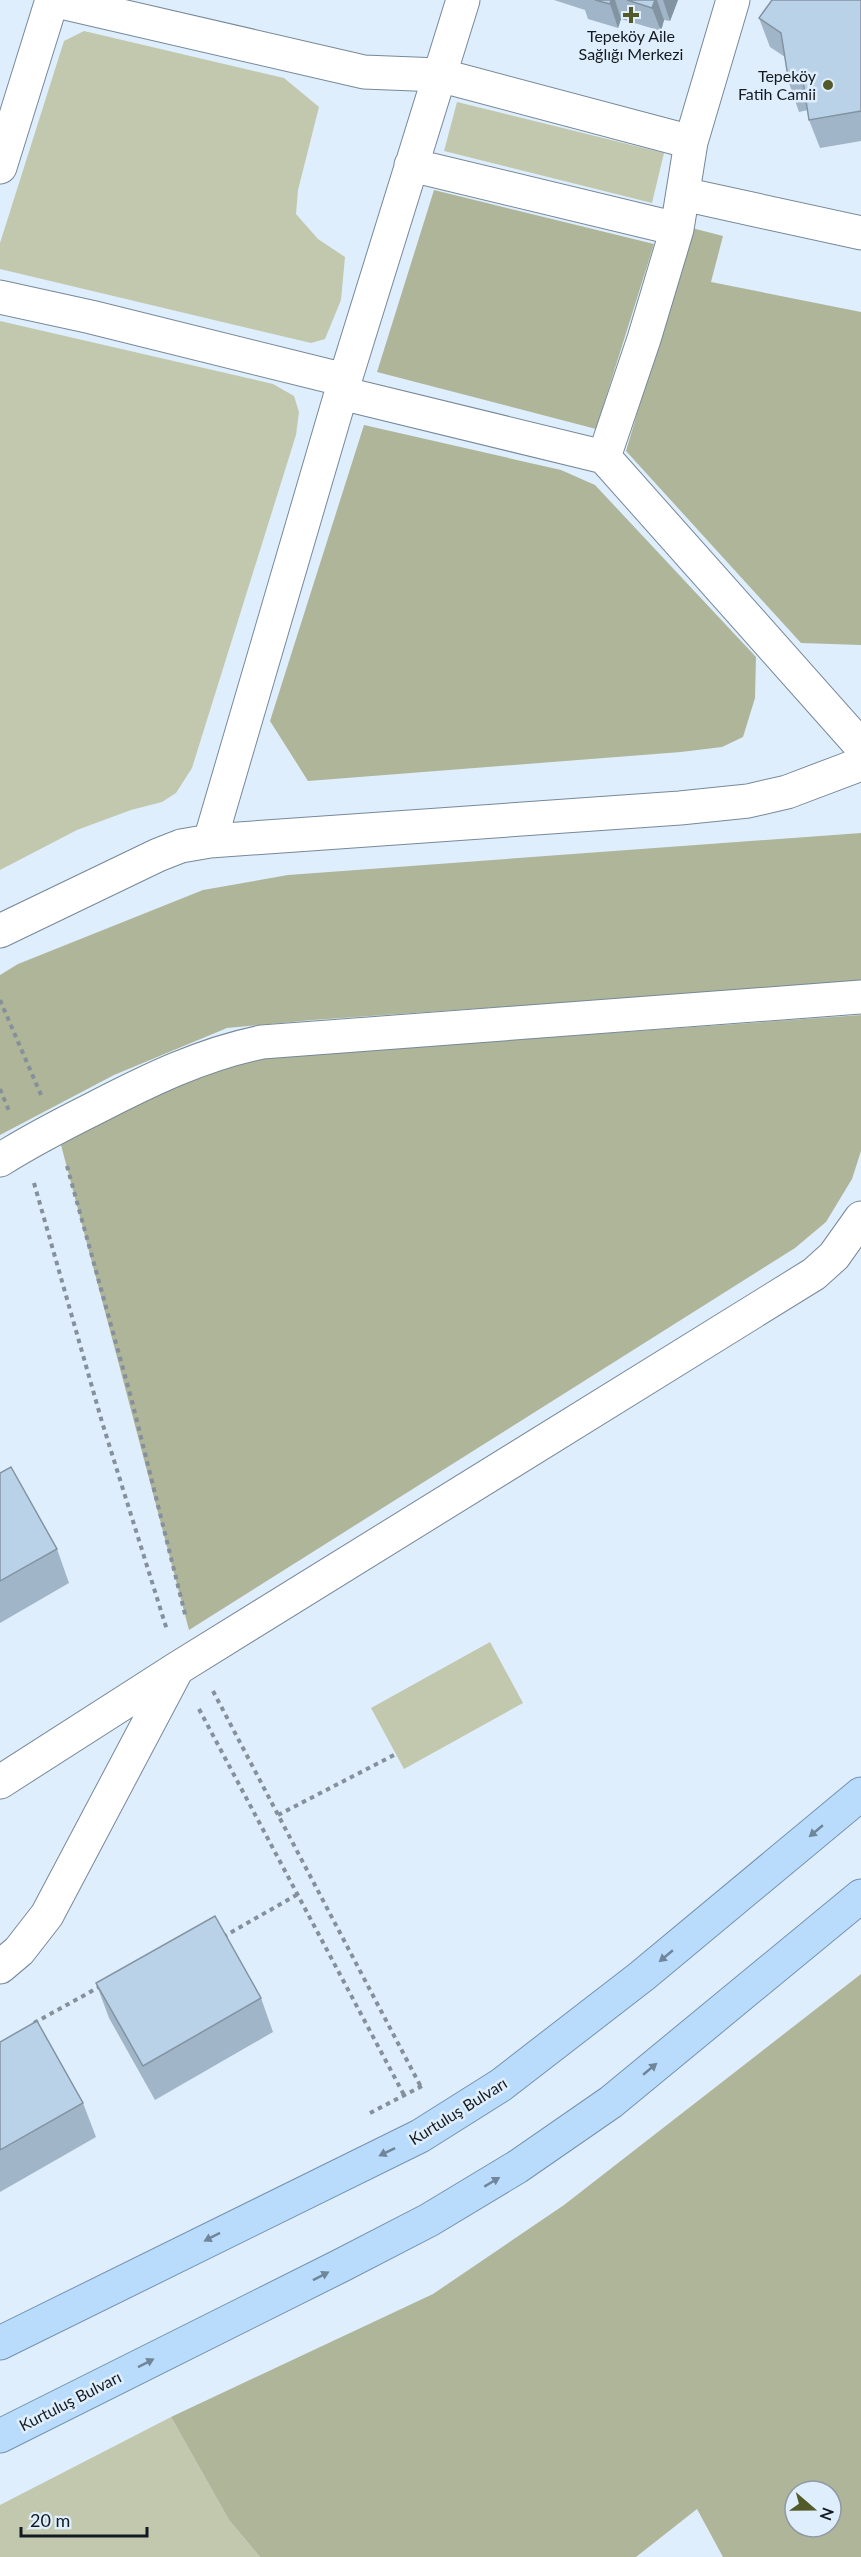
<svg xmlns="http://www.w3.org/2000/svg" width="861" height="2557" viewBox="0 0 861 2557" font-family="Lato,sans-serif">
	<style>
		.green { fill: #c2c8ad }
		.forest { fill: #afb599; fill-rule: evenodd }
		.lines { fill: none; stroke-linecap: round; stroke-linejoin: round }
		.minor-casing { stroke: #778898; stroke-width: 35 }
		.trunk-casing { stroke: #7492af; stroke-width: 35 }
		.path { stroke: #85909b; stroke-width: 4; stroke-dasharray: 4.5 4.5; stroke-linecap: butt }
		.minor { stroke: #fff; stroke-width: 33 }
		.trunk { stroke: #badcfc; stroke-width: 33 }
		.wall { fill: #a0b5c8 }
		.shaded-wall { fill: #8293a2 }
		.building { fill: #bad2e8; stroke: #8293a2; stroke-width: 1.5 }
		.oneway { fill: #6f8599 }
		.poi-dot { fill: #535a29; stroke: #dfeefc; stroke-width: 2 }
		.labels { text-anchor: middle; stroke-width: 5; stroke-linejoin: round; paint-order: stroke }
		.poi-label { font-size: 16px; fill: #141a21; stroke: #dfeefc }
		.street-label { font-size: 16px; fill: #141a21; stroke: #dfeefc }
	</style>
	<rect width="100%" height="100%" fill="#dfeefc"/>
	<path class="green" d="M84,31l200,47 35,29 -21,83 -2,24 22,25 27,18 -4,43 -16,39 -14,4 -311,-74v-26l64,-202z
		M457,102l207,51 -12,50 -208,-52z
		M0,321l273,63 21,12 5,16 -3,23 -104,333 -16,25 -14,9 -31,8 -54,20 -77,40z
		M490,1642l33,61 -119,66 -33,-61z
		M171,2417l58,103 31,37h-260v-52z"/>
	<path class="forest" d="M434,190l220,54 -58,185 -219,-57z
		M692,228l31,8 -12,46 150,30v333l-60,-2 -175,-192z
		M364,425l197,45 34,15 161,172 -1,41 -12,39 -21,10 -41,5 -373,29 -38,-60z
		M861,833v149l-548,38 -86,8 -113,47 -114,60v-160l18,-11 185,-74 85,-15z
		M861,1015v136l-9,28 -26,43 -31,26 -606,382 -128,-485c63,-33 127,-69 197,-87z
		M861,1974v583h-138l-26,-48 -61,48h-376l-31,-37 -58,-103 262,-123 131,-89zM795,2491h36v36h-36z"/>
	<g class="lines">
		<defs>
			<path id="minor" d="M52,0l312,72 75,3 252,67
				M411,165l266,64
				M0,167l52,-167
				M683,194l178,39
				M0,297l91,20 254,63
				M341,393l263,64 257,289
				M604,457l40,-118 33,-110 14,-87 42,-142
				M210,841l135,-461 118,-380
				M0,931l158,-76 23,-9 29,-5 470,-33 68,-7 39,-9 74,-28
				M0,1160c30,-19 61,-35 93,-51 54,-28 109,-55 169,-67l599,-45
				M0,1782l178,-114 636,-394 20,-18 27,-38
				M0,1967l19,-16 28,-36 129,-244"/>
			<path id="trunk" d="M0,2343l420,-207 81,-51 141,-109 219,-182
				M0,2436l340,-170 89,-46 88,-53 94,-65 250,-206"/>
		</defs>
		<use href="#minor" class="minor-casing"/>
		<use href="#trunk" class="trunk-casing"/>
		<path class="path" d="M0,1000l41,95
			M0,1089l9,22
			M67,1166l65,235 54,217
			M34,1183l68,239 65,208
			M213,1691l208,396
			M199,1709l205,386
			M278,1815l118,-61
			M223,1937l75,-43
			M34,2023l67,-37
			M370,2113l52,-27"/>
		<use href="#minor" class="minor"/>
		<use href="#trunk" class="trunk"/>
	</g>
	<path class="wall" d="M554,0h124l-8,21 -6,-1 -3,11 -40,-12 -3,9 -30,-9 -3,-9z
		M861,0v141l-41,7 -11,-28 -1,-10 -9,2 -10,-29 -4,-26 -15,-10 -11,-29z
		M0,1473l57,76 12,34 -69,40z
		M96,1983l165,15 12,34 -118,68 -46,-82z
		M0,2042l83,61 13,34 -96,55z"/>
	<path class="shaded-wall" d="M611,0h4l6,19 -3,9 -8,-24z
		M655,0h2l7,20 -3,11 -9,-23z
		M663,0h15l-8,21z"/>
	<path class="building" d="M595,0h16l-1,4z
		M627,0h28l-3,8z
		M772,0h89v111l-52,9 -6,-39 -14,2 -8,-50 -22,-15z
		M11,1467l46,82 -57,32v-108z
		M215,1916l46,82 -118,68 -47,-83z
		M37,2021l46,82 -83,47v-108z"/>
	<defs><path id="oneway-solid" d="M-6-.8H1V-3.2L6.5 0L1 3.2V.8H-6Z" transform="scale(1.5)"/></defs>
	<g class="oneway">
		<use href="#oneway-solid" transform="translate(816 1831) rotate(140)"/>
		<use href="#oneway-solid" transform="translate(666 1956) rotate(140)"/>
		<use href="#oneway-solid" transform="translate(650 2069) rotate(-40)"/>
		<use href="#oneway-solid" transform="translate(387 2152) rotate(154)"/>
		<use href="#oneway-solid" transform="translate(492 2182) rotate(-31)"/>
		<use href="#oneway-solid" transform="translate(212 2237) rotate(153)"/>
		<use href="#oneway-solid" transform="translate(321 2276) rotate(-27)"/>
		<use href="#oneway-solid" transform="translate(146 2363) rotate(-27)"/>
	</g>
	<g class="poi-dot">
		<path d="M628 6h6v6h6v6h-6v6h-6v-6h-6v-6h6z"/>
		<circle cx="828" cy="85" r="6"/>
	</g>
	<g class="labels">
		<g class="poi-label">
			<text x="631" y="42">Tepeköy Aile<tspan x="631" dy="18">Sağlığı Merkezi</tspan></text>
			<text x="816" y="82" text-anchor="end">Tepeköy<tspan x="816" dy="18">Fatih Camii</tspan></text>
		</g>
		<g class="street-label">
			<text transform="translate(458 2111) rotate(-32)" y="6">Kurtuluş Bulvarı</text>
			<text transform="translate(70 2401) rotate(-27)" y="6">Kurtuluş Bulvarı</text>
		</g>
	</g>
	<g transform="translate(813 2509) rotate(110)"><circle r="28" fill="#dfeefc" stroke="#8e99a4" stroke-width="1.5"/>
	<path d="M0-4.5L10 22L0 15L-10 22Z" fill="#535a29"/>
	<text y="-9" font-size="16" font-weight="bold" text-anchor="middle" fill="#141a21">N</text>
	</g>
	<path d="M21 2527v9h126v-9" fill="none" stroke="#141a21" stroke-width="3"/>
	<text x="30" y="2527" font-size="18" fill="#141a21" stroke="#dfeefc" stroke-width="4.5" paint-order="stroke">20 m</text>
</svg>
